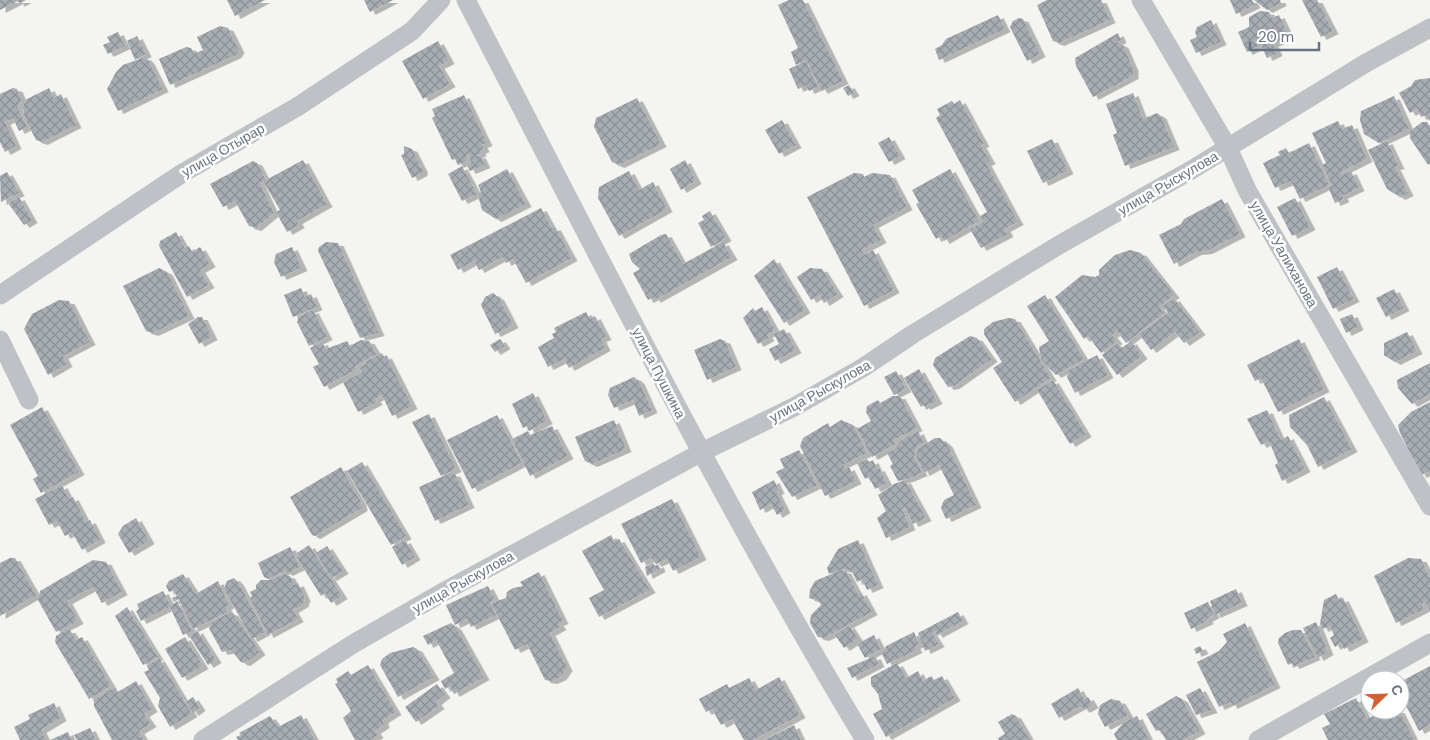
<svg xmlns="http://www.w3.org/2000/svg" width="1430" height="740" viewBox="0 0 1430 740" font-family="'DM Sans',sans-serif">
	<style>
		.building { fill: url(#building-cross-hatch); filter: url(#shadow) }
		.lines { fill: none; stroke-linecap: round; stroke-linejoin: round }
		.minor { stroke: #bec1c5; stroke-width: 19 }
		.labels { text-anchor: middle; stroke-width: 5; stroke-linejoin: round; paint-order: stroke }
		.street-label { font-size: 14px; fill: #667380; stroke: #fff }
	</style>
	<defs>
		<pattern id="building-cross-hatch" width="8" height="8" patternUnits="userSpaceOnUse" patternTransform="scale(1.25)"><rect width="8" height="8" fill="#a7adb3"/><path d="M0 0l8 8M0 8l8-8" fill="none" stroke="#8c9197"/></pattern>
		<filter id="shadow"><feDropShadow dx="5.5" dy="3" stdDeviation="0" flood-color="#0004"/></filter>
	</defs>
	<rect width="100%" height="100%" fill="#f4f5f1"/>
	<path class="building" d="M0,0h26l-7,4 -1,-3 -18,9z
		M227,0h38l-30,16z
		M364,0h29l-23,12z
		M789,0h14l40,81 -21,10 -16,-31 -10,5 -5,-13 7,-4 -20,-43z
		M1047,0h54l9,20 -51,23 -6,-2 -16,-36z
		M1230,0h22l3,5 -19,9z
		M1254,0h26l1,3 -14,7z
		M1302,0h15l16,31 -12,6z
		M1260,11l9,1 3,6 7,-3 10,21 -16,8 4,9 -10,5 -6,-13 -14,7 -9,-20 11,-5v-10z
		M998,15l7,14 -66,31 -4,-11 7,-4 4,-6z
		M1019,18l4,1 17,35 -13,7 -17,-34 3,-6z
		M1211,20l10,22 -25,11 -6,-13 7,-3 -2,-5 2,-5z
		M220,26l8,2 11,22 -3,5 -66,30 -11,-26 27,-12 5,1 3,6 9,-4 -6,-13z
		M118,32l7,14 -17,8 -5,-9 7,-3 -3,-5z
		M1118,33l3,7 -4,2 6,3 10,23v8l-40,21 -17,-31 -1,-8z
		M137,36l9,18 -11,6 -8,-19z
		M438,41l11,20 -10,5 11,18 -27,15 -21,-38z
		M145,57l4,4 14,28 -45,22 -11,-22 9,-17 7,-7z
		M806,61l12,26 -9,4 -3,-6 -8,4 -9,-20z
		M1430,78v43l-4,-6 -5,2 -4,-8 -7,4 -11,-20 12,-7 4,-6z
		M849,85l5,8 -6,3 -5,-8z
		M13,88l4,1 4,9 -1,6 -3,2 10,21 -8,4 -6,-13 -8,4 11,24 -11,6 -5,-10v-48z
		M49,88l5,10 7,-4 15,31 -34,17 -6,-2 -11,-22 -2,-9 2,-9z
		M1133,93l10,26 14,-6 4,3 13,31 -49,19 -12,-31 4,-2 -11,-29z
		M464,95l23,48 -5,2 2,4 -4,2 1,2 -7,4 6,-2 5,10 -15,6 -3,-6 4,-2 -2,-9 -3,1 2,6 -10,4 -3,-6 -3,1 -20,-42 3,-2 -3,-7z
		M1394,96l15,33 -30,14 -15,-9 -4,-14 1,-9z
		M637,98l24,46 -42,21 -7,-3 -18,-35 2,-9z
		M960,100l24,44 -3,1 9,16 -4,2 32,59 -13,7 3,5 -27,14 -11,-19 13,-7 -3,-6 7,-4 -51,-94 4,-3 -3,-6 15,-8 2,3z
		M782,120l14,25 -17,9 -14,-24z
		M1338,121l4,8 10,-4 15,34 -26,13 1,3 9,-4 8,17 -17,8 2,3 -9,4 -7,-16 4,-2 -10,-20 4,-2 -14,-30z
		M1422,122h5l3,5v37l-2,1 -18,-27v-7z
		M889,137l11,19 -11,6 -11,-19z
		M1052,139l16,32 -25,12 -16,-32z
		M1387,141l12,25 -4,1 13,26 -8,4 -13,-8 -19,-39z
		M1309,143l20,42 -29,14 -9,-18 -16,7 -12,-25 17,-8 -2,-3 8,-4 3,5z
		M404,146l8,3 10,20v4l-10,5 -11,-23 3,-1z
		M303,160l24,44 -30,17 2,4 -12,7 -11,-20 4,-2 -17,-29 -3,2 14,30 -18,15 -7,-2 -14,-25 -12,6 -13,-23 43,-23 4,2 9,17z
		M685,160l11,21 -15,9 -11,-21z
		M462,166l15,28 -15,7 -14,-27z
		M507,169l19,35 -30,15 -14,-9 -4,-15 3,-3 -3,-7z
		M950,169l29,52 -35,20 -3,-5 -5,3 -20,-35 3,-1 -7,-13z
		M629,171l10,19 14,-8 14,27 -48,27 -21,-38 1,-11z
		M7,172l12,21 -18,9 -1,-26z
		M854,173l9,1 1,3 8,-4 18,2 17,32 -34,18 8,15 -19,10 2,5 9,-5 21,40 -30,16 -57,-109z
		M19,197l13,23 -8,5 -16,-22z
		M1295,198l15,29 -18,9 -15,-29z
		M1222,199l18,35 -33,17 -11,1 -22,12 -15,-29 22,-11 3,-5z
		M541,208l11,20 3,-1 17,31 -46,25 -13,-24 -7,4 -3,-6 -24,13 -5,-9 -16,9 -8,-15z
		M710,211l16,27 -15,9 -13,-24 6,-3 -2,-4z
		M176,232l9,16 4,-2 3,6 8,-5 10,17 -10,6 9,15 -22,12 -28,-51 1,-5z
		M666,234l17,30 40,-22 9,15 -77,43 -1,-3 -6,3 -15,-27 7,-4 -8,-7 -3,-8 32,-19z
		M326,242l12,1 41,90 -19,5 -42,-87 1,-4z
		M292,247l10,21 -21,9 -7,-15 2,-8z
		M1130,250l11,3 33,42 -15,12 5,6 -38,30 -9,-12 -5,4 5,6 -16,12 -13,-17 -4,3 -29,-42 27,-22 13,2 4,-2v-5l16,-15z
		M774,259l31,51 -21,13 -30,-47z
		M1337,267l17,32 -21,10 -16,-32z
		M159,268l8,4 22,44 -36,17 -7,-2 -23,-45z
		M810,268l12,1 16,25 -14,9 -5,-8 -8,5 -14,-23z
		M301,288l4,9 6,-3 6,13 -24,10 -9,-22z
		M1394,289l10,19 -18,9 -10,-19z
		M493,293l6,5 14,27 -18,9 -14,-29 4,-8z
		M1045,295l39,64 -28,16 -15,-15 -2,-13 10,-6 -22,-35z
		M1174,298l26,34 -16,11 -9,-11 -24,18 -12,-16 29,-21 -5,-7z
		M59,300l10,1 21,41 -27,14 4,8 -19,11 -24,-46 8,-15z
		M762,307l13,23 -8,5 2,3 -11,6 -15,-26 10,-10 2,3z
		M313,310l14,27 -18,9 -12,-24 2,-5z
		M586,312l4,7 5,-3 11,21 -5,2 4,9 -36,20 -5,-9 -16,8 -10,-20 16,-9 -2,-4 4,-2 -2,-4z
		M1352,314l6,13 -12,6 -6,-14z
		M198,317h4l10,20 -13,7 -11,-20z
		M1008,318l7,1 36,59 -36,24 -22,-34 9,-6 -18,-28v-5l9,-7z
		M784,329l12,21 -21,11 -6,-12 10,-5 -5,-10z
		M1407,332l10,19 -22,11 -11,-7v-12z
		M970,336l7,2 15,21 -38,27 -6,1 -15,-22 2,-7z
		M500,339l5,7 -10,6 -5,-7z
		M720,339l5,2 11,26 -29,13 -13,-30z
		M1299,339l25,50 -46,23 -17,-34 -6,3 -8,-16z
		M361,340l8,1 8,13 -22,12 2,3 -33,18 -11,-20 6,-3 -9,-16 12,-6 4,7 21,-8 3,5z
		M1131,341l11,15 -25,19 -15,-20 16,-12 4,5z
		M382,353l2,4 2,-2 26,51 -20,10 -10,-21 -7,4 2,3 -19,10 -15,-30 19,-10 -3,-5 7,-3 -1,-2z
		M1097,355l11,20 -33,18 -8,-16 2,-7z
		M1430,363v31l-18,10 -14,-16 -1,-8z
		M919,369l18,32 -12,6 -1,-2 -3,2 -17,-29z
		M896,371l10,18 -12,6 -10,-18z
		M634,377l5,4 13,29 -13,6 -6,-16 -19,8 -6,-13 2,-7z
		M1053,380l33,54 -16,10 -33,-54z
		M533,393l14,28 -18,10 -2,-5 -4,2 -11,-24z
		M893,396h7l17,32 -23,12 2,4 -24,13 -15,-28 14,-8 -5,-9 1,-6 11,-6 2,3z
		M1324,397l28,52 -34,18 -11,-22 -17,-18 -1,-12z
		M1430,402v69l-9,4 -21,-42 -2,-8 13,-13z
		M42,407l37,65 -38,21 -8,-14 5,-3 -28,-51z
		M1267,410l14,30 7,-4 17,33 -23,12 -7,-16 3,-2 -9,-22 -8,4 -14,-26z
		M429,414l27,55 -15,7 -29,-54z
		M497,415l25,48 -50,26 -25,-49z
		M614,420l12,29 -34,15 -7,-3 -10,-24z
		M841,420l12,5 14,28 -24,12 2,4 4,-2 7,14 -31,15 -25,-50 3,-8 25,-15 2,4z
		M552,426l16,30 -38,20 -18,-37 16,-8 2,4z
		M918,431l6,12 -8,4 -2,10 8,16 -14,6 -10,2 -8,-15 3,-2 -6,-11 10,-6 1,-5z
		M935,438h5l7,6 29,61 -30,14 -5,-11 3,-8 10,-5 -15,-30 -15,8 -8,-17 2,-7z
		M799,450l18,35 -25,12 -16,-25 8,-4 -4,-9z
		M867,459l2,3 4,-2 4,9 2,-1 8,15 -12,6 -6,-12 -4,2 -8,-16z
		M362,462l44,74 -15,9 -44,-74z
		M341,467l20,35 1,6 -47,28 -3,-1 -22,-38z
		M450,473l5,1 14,31 -34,16 -16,-34z
		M774,480l5,11 -3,1 9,18 -8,5 -6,-11 -11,6 -8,-18z
		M905,480l21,38 -13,6 -8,-16 -3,1 8,18 -24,11 -9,-20 9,-7 -8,-16 16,-11z
		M62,485l7,14 4,-2 13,25 4,-2 10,20 -18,10 -10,-18 -7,4 -8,-15 -8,4 -14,-26z
		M672,499l29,58 -28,14 -6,-12 -11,5 -5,-6 -10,5 -20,-39z
		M136,518l13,23 -20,12 -11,-19 5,-8z
		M611,535l3,6 5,-2 31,51 -51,27 -10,-19 15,-8 -22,-39z
		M405,540l10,17 -13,8 -10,-18z
		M858,540l20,45 -11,5 -5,-11 -5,3 -5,-11 -9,-2 -14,5 -2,-6 11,-19z
		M309,545l33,51 -11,7 -6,-10 -4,3 -22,-35 -2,-8z
		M327,546l16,25 -12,7 -15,-25z
		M290,547l10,20 -13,6 -2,-2 -17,8 -4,-2 -6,-14z
		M10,558h5l21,37 -36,21v-53z
		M1408,558l13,1 9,19v34l-5,-10 -3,2 2,5 -28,14 -22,-47z
		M93,560l13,2 16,30 -20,11 -9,-16 -26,14 11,20 -22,11 -18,-32 2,-9z
		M653,563l2,3 3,-2 2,5 -13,7 -2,-9z
		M841,570l5,1 12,23 3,-2 11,20 -48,26 -6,-1 -8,-14 1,-8 10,-10 -2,-4 -10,-3 1,-8 5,-9z
		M539,572l24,49 -5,2 3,4 -11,6 17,35 -6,9 -9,4 -7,-1 -18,-36 -12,6 -23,-45 2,-3 12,-4 1,-6 6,-4 10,-2 -3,-4z
		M183,574l13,20 22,-13 11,24 -3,2 2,5 -35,17 -14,-30 -5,3 -2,-4 5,-2 -3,-6 -5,2 -3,-6 3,-5z
		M284,574l6,2 4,9 4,-2 7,15 -2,6 -10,6 5,9 -30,16 -18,-37 2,-2 -2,-4 6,-3v-4l5,-5h8z
		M234,578l4,4 27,50 -13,7 -28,-50 3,-8z
		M488,586l7,14 -5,2 6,13 -25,12 -4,-8 -12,6 -9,-20z
		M1236,589l6,14 -27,12 -5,-14z
		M163,591l8,15 -30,15 -5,-10 3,-2 -2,-5z
		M1336,594l3,6 4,-2 20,41 -19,10 -3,-6 -6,4 -5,-9 4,-3 -4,-9 -7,3 -3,-5 4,-24z
		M177,601l15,30 -9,4 -13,-28z
		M1208,602l6,13 -7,4 1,2 -17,8 -7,-16z
		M127,607l31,50 -15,8 -28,-49z
		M230,612l3,1 27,39 -15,11 -4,-1 -10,-12 -9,2 -13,-24 3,-6z
		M958,612l5,9 -26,14 -2,-4 -3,2 7,11 -14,7 -7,-18z
		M1316,622l12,30 -10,6 -15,-30z
		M451,623l5,4 28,50 -30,17 -4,-8 -5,3 -4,-8 13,-8 -18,-33 -8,5 -5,-9z
		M1245,623l30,62 -43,21 -2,-4 -11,5 -22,-45 22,-11 8,-9 -4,-8z
		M849,625l9,14 -14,9 -9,-13z
		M65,630h5l6,10 6,-3 29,49 -22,13 -34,-57 1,-6z
		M197,630l19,30 -8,5 -18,-28z
		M1293,630h8l14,27 -21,9 -2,-3 -4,2 -10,-22 1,-5 6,-5z
		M914,632l5,12 -4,2 2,4 -30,14 -5,-10 4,-8z
		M874,635l7,14 -16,9 -8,-14z
		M185,637l18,29 -21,12 -17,-29z
		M1200,646l3,5 -7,3 -2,-5z
		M413,647l4,2 17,28 -36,20 -18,-32 2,-6 8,-6z
		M875,656l4,8 -27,14 -5,-10z
		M159,658l33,56 -22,13 -12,-21 2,-8 -16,-26 5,-2 -2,-4z
		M897,663l9,15 12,-7 5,10 8,-5 3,4 8,-4 13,22 -69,39 -13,-23 9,-5 -4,-15 -7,-9v-8z
		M368,665l28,47 -13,8 1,5 -9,6 3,4 -8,5h-15l-12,-22 8,-7 -16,-27 3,-1 -2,-4 12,-8 3,4z
		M1430,666v59l-11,6 -19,-37v-12z
		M779,677l21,38 -47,25h-9l-12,-21 -11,6 -9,-16 -6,3 -7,-13 28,-15 2,4 20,-10 7,12z
		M136,681l16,28 -8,5 7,10 -12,7 5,9h-32l-18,-34v-6l21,-13 3,5z
		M437,684l8,11 -9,7 3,4 -23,16 -11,-15z
		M1078,688l6,11 4,-2 5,8 -9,5 -3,-4 -22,12 -8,-14z
		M1200,688l12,22 -16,5 -10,-20z
		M1176,696l6,3 18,32 -17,9h-17l-6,-10 -4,1 -10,-17z
		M193,697l7,11 -7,5 -7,-11z
		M1356,698l11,21 18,-9h14l15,30h-86l-6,-12 8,-4 -6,-10z
		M1111,699l9,2 8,14 -23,12 -7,-13 2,-9z
		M54,703l7,15 -20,12 5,10h-26l-6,-13 16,-8 -2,-4z
		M1012,714l4,2 14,24h-31l-1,-2 7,-4 -7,-12z
		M301,715l14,25h-77l-2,-3 5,-2 -2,-2 31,-17 8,11z
		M1137,716l12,24h-32l-3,-6 10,-12z
		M794,725l7,15h-37z
		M90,728l6,12h-19l-3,-5z
		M68,732l3,8h-21z"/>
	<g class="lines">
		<path class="minor" d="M466,0c129,249 254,500 399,740
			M1141,0l87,148 19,42 183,316
			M0,295l181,-121 116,-67 115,-76 29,-31
			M0,340l29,60
			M203,740l150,-96 92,-53 257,-139 92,-45 70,-40 49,-33 146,-89 134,-76 173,-106 64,-35
			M1258,740l172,-97"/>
	</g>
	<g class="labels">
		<g class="street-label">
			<text transform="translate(223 150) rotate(-30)" y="5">улица Отырар</text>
			<text transform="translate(1168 183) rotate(-30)" y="5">улица Рыскулова</text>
			<text transform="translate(1284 254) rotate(60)" y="5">улица Уалиханова</text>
			<text transform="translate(659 373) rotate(63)" y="5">улица Пушкина</text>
			<text transform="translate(820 391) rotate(-29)" y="5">улица Рыскулова</text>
			<text transform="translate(463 582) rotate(-29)" y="5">улица Рыскулова</text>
		</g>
	</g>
	<g transform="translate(1385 695) rotate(67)"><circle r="24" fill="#ffffff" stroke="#c2c7cc"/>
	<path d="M0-4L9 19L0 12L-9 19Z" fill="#d45e32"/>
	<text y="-8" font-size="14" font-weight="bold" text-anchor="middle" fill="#667380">С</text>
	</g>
	<path d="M1250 42v8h69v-8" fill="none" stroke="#667380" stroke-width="2.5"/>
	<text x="1258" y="42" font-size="15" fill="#667380" stroke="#ffffff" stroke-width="4" paint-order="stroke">20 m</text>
</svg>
